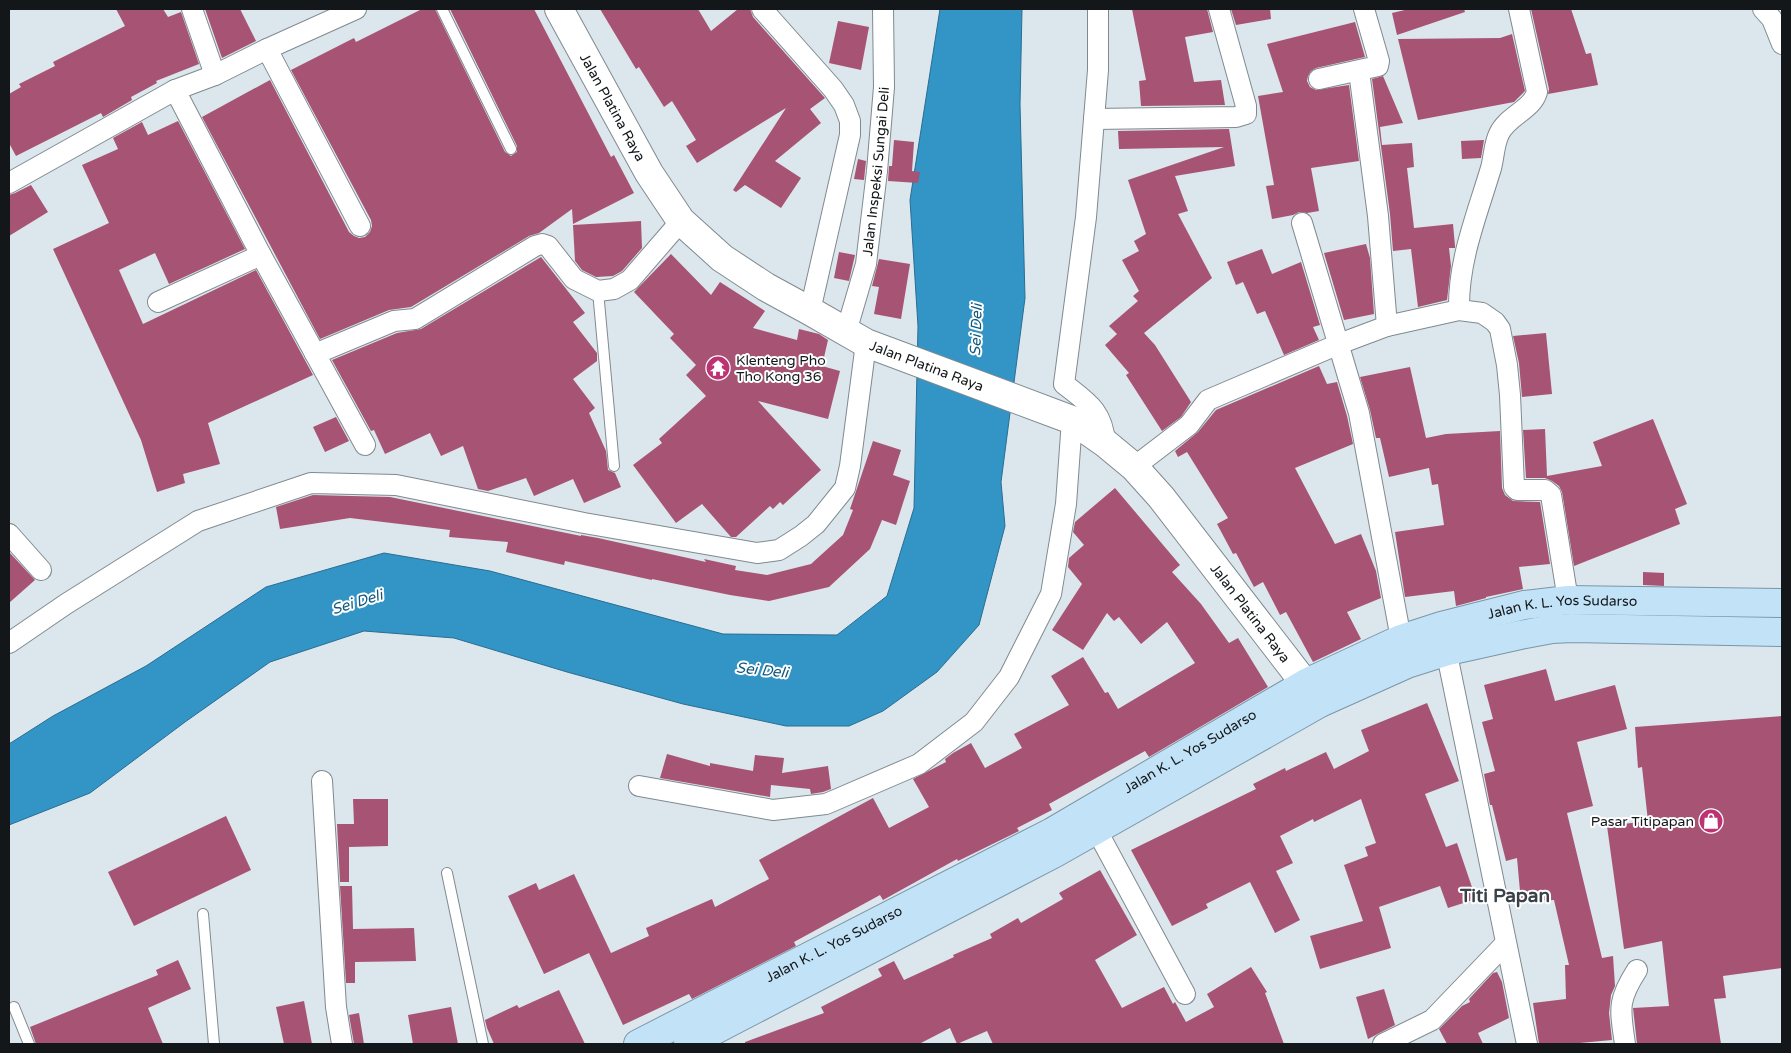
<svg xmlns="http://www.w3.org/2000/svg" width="1791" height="1053" viewBox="0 0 1791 1053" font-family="'Varela Round',sans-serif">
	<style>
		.water { fill: #3394c6; stroke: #296e92 }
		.building { fill: #a75374 }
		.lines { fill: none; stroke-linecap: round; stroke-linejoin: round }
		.service-casing { stroke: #808a90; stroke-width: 12 }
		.minor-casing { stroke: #808a90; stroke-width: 22 }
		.secondary-casing { stroke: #808a90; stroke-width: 30 }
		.trunk-casing { stroke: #7a96a8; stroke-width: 30 }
		.service { stroke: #fff; stroke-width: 10 }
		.minor { stroke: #fff; stroke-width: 20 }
		.secondary { stroke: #fff; stroke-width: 28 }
		.trunk { stroke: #c2e2f7; stroke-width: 28 }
		.labels { text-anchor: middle; stroke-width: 4; stroke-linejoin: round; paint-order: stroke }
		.street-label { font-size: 14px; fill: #131719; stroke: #fff }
		.poi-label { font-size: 14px; fill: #131719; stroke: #fff; text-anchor: start }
		.water-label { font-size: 15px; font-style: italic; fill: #125a7d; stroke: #fff }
		.district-label { font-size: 19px; font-weight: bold; fill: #394248; stroke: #fff }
	</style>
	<rect width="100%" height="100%" fill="#dbe6ed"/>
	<path class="water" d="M940,9h82l-2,95 5,194 -24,184 4,44 -26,99 -42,47 -54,39 -34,15h-63l-103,-22 -116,-32 -113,-34 -90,-7 -94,31 -85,60 -95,71 -81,32v-81l44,-28 93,-50 120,-79 118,-34 106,18 233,63 114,1 50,-39 27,-88 4,-182 -8,-126z"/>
	<path class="building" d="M116,9h47l5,8 13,-5 18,52 -43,17 1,2 -26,14 1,3 -29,17 -2,-4 -85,43 -7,-13v-49l12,-7 -2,-3 36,-18 -2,-4 72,-36z
		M205,9h35l16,32 -34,17z
		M422,9h13l70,143 6,4 6,-4v-6l-67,-137h84l77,148 3,-2 20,38 -61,31 -1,-15 -33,24 -10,3 -118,71 -22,3 -69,29 -118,-222 68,-37 79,152 5,4 5,2 6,-1 5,-5 2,-6 -1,-6 -80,-150 63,-32 2,4z
		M600,9h98l13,22 27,-22h12l3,8 72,81 -15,11 11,14 -46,38 26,17 -20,30 -36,-23 -9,7 -3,-2 53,-82 -89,55 -11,-17 10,-6 -24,-39 -8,6 -25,-40 -3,2z
		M1132,9h75l6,23 -28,5 9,45 27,-2 4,25 -84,1 -2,-25 7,-1z
		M1231,9h39l1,10 -35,6z
		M1409,9h55l1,3 -68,23 -5,-22z
		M1531,9h40l15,45 5,-1 7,32 -50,9 1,-5z
		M838,21l31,6 -8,43 -32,-7z
		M1355,22l10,35 -49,11 -5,3 -3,5 -1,5 3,6 6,3 33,-5 10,76 -48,7 8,43 -12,2 -8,-1 -6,3 -21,4 -6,-33 8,-1 -16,-89 25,-4 -16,-48z
		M1512,34l13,57 -11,11 -96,18 -20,-81 102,-1z
		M1383,76l20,47 -23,4 2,18 30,-2 2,24 -7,1 7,60 39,-4 2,22v2h-6l2,18 -4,34 -29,7 -7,-58 -18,2 -3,-37 -18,-135z
		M178,121l67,128 -76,35 -14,-31 -36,17 24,54 113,-54 57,105 -105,48 12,41 -37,10 2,9 -28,9 -16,-52 -88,-191 56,-26 -27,-58 36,-16 -5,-11 29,-16 6,13z
		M1229,129l6,37 -60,10 13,35 -10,3 34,64 -68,55 11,12 36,57 -10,15 -19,14 -36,-56 3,-2 -24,-28 12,-11 -8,-8 29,-25 -5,-5 6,-5 -17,-31 17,-9 -5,-10 12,-7 -18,-54 96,-33 -105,2 -1,-18z
		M894,140l20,2 -2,29 8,1 -2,11 -30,-2 1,-15h3z
		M1484,140l-3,18 -19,1 -1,-18z
		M858,159l8,2 -2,19 -10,-1z
		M31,185l17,27 -39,24v-41l6,-2z
		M641,221l1,27 -20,23 -9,5 -17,1 -14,-7 -7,-9 -2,-36z
		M1366,244l4,14 4,56 -30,6 -20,-67z
		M1262,249l10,25 29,-12 19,63 -7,2 6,13 -35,15 -19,-44 -8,3 -14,-32 -7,3 -9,-23z
		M839,252l16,3 -6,26 -15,-3z
		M671,254l40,41 9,-13 45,29 -12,17 44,12 2,-11 20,5 9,6 -6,26 18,5 -12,48 -70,-18 63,69 -38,35 -3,-3 -7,7 -3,-3 -34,31h-5l-29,-33 -26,19 -43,-58 29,-22 -3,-4 47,-43 -20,-21 10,-10 -26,-27 4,-4 -40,-42z
		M541,257l44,56 -12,9 24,31v8l-24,18 22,29 -6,5 17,38 2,19 7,3 6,14 -37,16 -11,-24 -39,17 -8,-18 -38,13 -10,-2 -15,-43 -22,10 -11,-23 -45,21 -11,-24 -3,1 -39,-71 65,-27 24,-4z
		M879,259l31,5 -9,55 -27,-5 5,-27 -7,-1z
		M1546,333l6,61 -30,3 -3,-34 -6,-27z
		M1319,366l8,18 10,-2 10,34 6,28 -58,24 40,76 26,-10 15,37 5,27 -34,14 14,27 -48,23 -27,-50 -6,3 -17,-33 -9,5 -18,-34 -3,1 -16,-30 11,-6 -41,-66 -9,5 -3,-6 23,-19 18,-22z
		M1410,367l16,71 20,-4 54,-3 2,57 3,7 8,6 27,1 10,62 -31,3 4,22 -37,8v1l-30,8 -2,-15 -49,6 -10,-65 49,-7 -6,-41 -6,1 -3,-17 -40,9 -9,-39h-4l-6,-28 -10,-33z
		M336,417l13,24 -24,11 -12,-25z
		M1653,419l34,85 -12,5 5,15 -106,42 -12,-74 -3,-6 -7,-5 -7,-3h-19l-3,-48 22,-1 2,47 55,-10 -9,-24z
		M873,441l28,9 -8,25 17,6 -14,44 -14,-5 -12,29 -41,38 -60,14 -39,-6 -78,-16v1l-87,-19 -1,4 -58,-13 2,-10 -59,-5 1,-7 -100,-12 -70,11 -4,-22 37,-12 77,2 191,39v-1l17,3 108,24 -2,-3 32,7 -1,4 32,5 44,-11 32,-29 10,-25 -3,-1z
		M1115,488l65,77 -8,7 29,32 28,39 9,-5 30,49 -119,70 -4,-6 -96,53 3,6 -35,18 2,3 -61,30 -1,-2 -74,41 -3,-5 -86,47 2,4 -104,53 -3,-5 -66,31 -34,-72 -45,21 -36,-78 28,-13 3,7 35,-16 37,79 38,-17 -3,-8 66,-29 3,8 54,-28 -10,-19 114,-62 16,30 40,-21 -16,-28 33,-17 -1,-3 8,-6 18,-10 14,25 37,-20 -8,-14 55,-29 -18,-29 32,-19 22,36 3,-1 10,17 77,-46 -28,-41 -26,22 -22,-27 -5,4 -7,-8 -24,37 -31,-20 30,-46 -14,-17 1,-9 15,-13 -11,-13 2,-10z
		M9,552l26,28 -26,23z
		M1643,572l21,1v13l-21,-1z
		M1546,669l9,32 60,-16 12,44 -50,13 16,64 -26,7 35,145 11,-2 2,30 -4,9 -2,18 3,27 -43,4h-30l-6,-41 33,-4 -1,-34h4l-15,-65 -33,2 -4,-44 -11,3 -14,-56h-2l-6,-31 11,-3 -13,-49 11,-3 -9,-34z
		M1427,703l32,78 -34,13 21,53 11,-4 19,56 -28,9 -8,-22 -61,21 12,41 -71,21 -10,-33 53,-15 -19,-56 24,-9 -3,-9 11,-4 -15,-44 -47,23 -1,-3 -33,17 13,27 -17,8 24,49 -25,13 -25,-51 -44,22 2,4 -36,18 -41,-76 125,-61 -3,-5 32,-16 1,3 40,-19 8,17 35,-18 -8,-21z
		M1782,716v252l-59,8 3,22 -12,1 7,45h-84l-4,-36 36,-2 -7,-65 -38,8 -17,-123 41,-5 -6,-54 -4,1 -3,-41z
		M667,754l43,12v-3l43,8 2,-16 29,3 -2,15 46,-7 3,23 -8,3 -12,2 -1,-5 -39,-4 -1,12 -110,-19z
		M353,799h35v47l-39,1v35h-9l-3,-58h17z
		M226,816l25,54 -117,56 -26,-54z
		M1100,870l37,65 -42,25 27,48 42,-21 9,17 2,-2 11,20 28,-15 -7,-13 44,-27 16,25 -2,1 19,51h-291l-6,-13 -30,13 -7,-16 -31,16h-174v-2l79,-29 -3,-6 61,-31 -4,-7 16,-8 10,19 50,-23 -1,-2 39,-17 -2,-4 28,-16 3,5 42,-24 -4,-6z
		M340,886h12l1,43 61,-1 2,33 -61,1v21h-9z
		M178,960l13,29 -43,19 15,36h-127l-6,-17 128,-52 -2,-5z
		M1497,972l5,10 7,36 -31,15 5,11h-36l-8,-15 23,-23 8,-4 -1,-3 24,-26z
		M1384,989l11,36 -27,14 -12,-42z
		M559,990l26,54h-91l-7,-16 -2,-8 32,-15 2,3z
		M304,1001l8,43h-28l-8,-37z
		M451,1007l7,37h-45l-5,-29z
		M359,1013l5,31h-10l-5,-29z"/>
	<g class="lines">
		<defs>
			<path id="service" d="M442,9l69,140
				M598,291l16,175
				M447,873l36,171
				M203,914l11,130
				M14,1007l15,37"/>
			<g id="minor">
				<path d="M192,9l23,66"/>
				<path d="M762,9l71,80 11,16 6,16v14l-40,176"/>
				<path d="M1098,9v61l-12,147 -22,167c23,18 39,27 41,59"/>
				<path d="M1763,9l9,10 10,25"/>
				<path d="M267,49l93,177"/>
				<path d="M1359,71l19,145 9,110"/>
				<path d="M1319,79l59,-13 1,-5 -15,-52"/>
				<path d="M175,90l86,165 104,190"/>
				<path d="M1094,119l142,-2 10,-3v-8l-27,-97"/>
				<path d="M9,183l166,-93 40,-15 52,-26 89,-40"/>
				<path d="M1302,223l57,190 42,226"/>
				<path d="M158,302l103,-47"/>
				<path d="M1459,310c-1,-50 18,-95 32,-142 3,-11 3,-24 8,-34 8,-18 33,-24 38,-42l-18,-83"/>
				<path id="s1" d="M846,332l20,-68 11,-93 7,-84 -1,-78"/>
				<path d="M315,354l79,-33 21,-2 120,-73 7,-2 6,2 26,33 24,12 16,-2 16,-9 51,-59"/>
				<path d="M1134,467l55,-42 19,-25 131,-56 48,-18 72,-16 23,3 13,9 5,7 7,36 3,30 4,92 3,3h28l6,5 17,105"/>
				<path d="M9,534l32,36"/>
				<path d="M1444,640l83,404"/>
				<path d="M9,643l57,-39 132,-83 113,-38 85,2 188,38 173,30 22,-3 22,-14 15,-12 29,-36 5,-22 16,-123"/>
				<path d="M322,781l14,226 6,37"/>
				<path d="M639,786l134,24 53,-6 93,-40 55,-42 35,-45 42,-83 15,-90 6,-84"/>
				<path d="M1096,829l89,165"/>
				<path d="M1383,1044l49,-24 73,-76"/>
				<path d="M1625,1044c-5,-35 -8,-43 12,-74"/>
			</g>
			<g id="secondary">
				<path id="s2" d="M559,9l90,164 32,48 41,37 44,29 44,24 56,32 206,77 33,23 29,24 27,30 159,206"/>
			</g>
			<g id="trunk">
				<path id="s3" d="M638,1044l414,-212 254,-149 95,-44 40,-13 83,-21 44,-5 214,3"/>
				<path d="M688,1044l367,-191 265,-150 87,-39 41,-13 72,-16 32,-6 20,-1 210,4"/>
			</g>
		</defs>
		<use href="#service" class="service-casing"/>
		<use href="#minor" class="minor-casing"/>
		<use href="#secondary" class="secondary-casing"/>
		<use href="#trunk" class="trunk-casing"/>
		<use href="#service" class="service"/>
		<use href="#minor" class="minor"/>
		<use href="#secondary" class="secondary"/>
		<use href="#trunk" class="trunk"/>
	</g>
	<defs>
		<symbol id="temple-disc" viewBox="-11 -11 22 22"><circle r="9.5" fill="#bb3372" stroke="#fff"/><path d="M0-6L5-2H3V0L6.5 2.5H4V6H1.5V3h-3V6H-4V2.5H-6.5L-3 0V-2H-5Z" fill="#fff"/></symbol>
		<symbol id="shop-disc" viewBox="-11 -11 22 22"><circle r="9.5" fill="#bb3372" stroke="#fff"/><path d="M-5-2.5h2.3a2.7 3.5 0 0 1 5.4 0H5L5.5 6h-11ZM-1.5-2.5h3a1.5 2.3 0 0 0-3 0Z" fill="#fff"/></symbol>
	</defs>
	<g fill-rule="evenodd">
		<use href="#temple-disc" x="704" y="354" width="28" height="28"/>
		<use href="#shop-disc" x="1697" y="807" width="28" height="28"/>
	</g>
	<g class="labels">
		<g class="street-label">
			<text dy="5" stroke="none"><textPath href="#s2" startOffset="112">Jalan Platina Raya</textPath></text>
			<text dy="5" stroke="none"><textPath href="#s1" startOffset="164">Jalan Inspeksi Sungai Deli</textPath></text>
			<text dy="5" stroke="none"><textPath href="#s2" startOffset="532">Jalan Platina Raya</textPath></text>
			<text dy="5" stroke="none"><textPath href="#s3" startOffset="1030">Jalan K. L. Yos Sudarso</textPath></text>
			<text dy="5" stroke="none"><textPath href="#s2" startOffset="952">Jalan Platina Raya</textPath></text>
			<text dy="5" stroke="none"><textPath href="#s3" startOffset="625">Jalan K. L. Yos Sudarso</textPath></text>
			<text dy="5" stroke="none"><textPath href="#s3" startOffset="220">Jalan K. L. Yos Sudarso</textPath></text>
		</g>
		<g class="poi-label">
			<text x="736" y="365">Klenteng Pho<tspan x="736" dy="16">Tho Kong 36</tspan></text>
			<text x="1694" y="826" text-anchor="end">Pasar Titipapan</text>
		</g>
		<g class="water-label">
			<text transform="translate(976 330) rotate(-88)" y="5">Sei Deli</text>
			<text transform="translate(357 602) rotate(-17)" y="5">Sei Deli</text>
			<text transform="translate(762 670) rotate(6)" y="5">Sei Deli</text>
		</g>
		<g class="district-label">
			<text x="1505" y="902">Titi Papan</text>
		</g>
	</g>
	<rect width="1791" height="1053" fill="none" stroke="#131719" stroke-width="20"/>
</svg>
